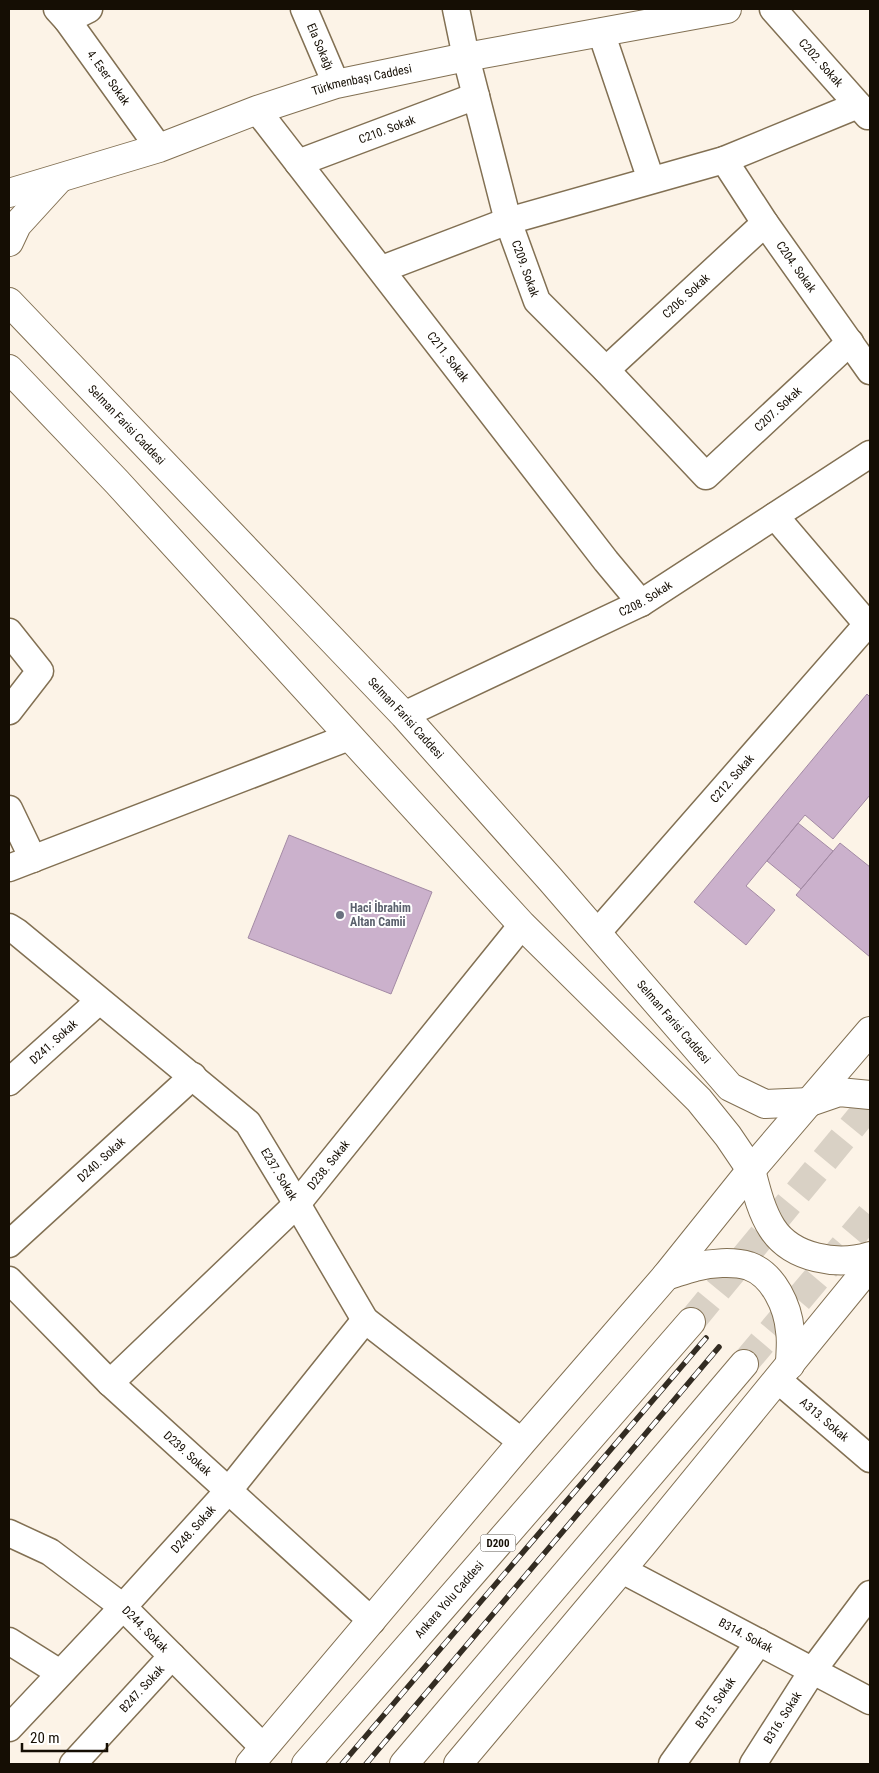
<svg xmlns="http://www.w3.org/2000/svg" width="879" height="1773" viewBox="0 0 879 1773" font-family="'Roboto Condensed',sans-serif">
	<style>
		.building { fill: #cbb1cc; stroke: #a38aa4 }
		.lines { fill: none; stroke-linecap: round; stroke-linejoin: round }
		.highway-tunnel { stroke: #d9d1c5; stroke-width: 28; stroke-dasharray: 28 14; stroke-linecap: butt }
		.street-casing { stroke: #827053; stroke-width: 29 }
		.secondary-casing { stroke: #827053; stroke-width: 30 }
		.highway-casing { stroke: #827053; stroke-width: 30 }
		.street { stroke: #fff; stroke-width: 26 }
		.secondary { stroke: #fff; stroke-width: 28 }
		.highway { stroke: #fff; stroke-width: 28 }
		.rail-casing { stroke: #332c22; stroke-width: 5.5 }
		.rail { stroke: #fff; stroke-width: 4; stroke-dasharray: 11; stroke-linecap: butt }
		.worship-dot { fill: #6b7280; stroke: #fff; stroke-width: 2 }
		.labels { text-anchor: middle; stroke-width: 4; stroke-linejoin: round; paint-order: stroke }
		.shield { fill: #fff; stroke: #5b564f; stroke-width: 1 }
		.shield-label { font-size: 11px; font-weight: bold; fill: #150e04 }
		.street-label { font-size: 12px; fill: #150e04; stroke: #fff }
		.worship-label { font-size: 12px; font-weight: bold; fill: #5b616d; stroke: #fff; text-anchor: start }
	</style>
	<rect width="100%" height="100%" fill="#fcf3e7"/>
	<path class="building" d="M867,694l3,3v98l-37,44 -28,-24 -59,71 29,24 -29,35 -52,-43z
		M798,823l35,28 -32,38 -34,-28z
		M289,835l143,57 -41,102 -143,-56z
		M840,843l30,24v90l-74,-62z"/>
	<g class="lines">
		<path class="highway-tunnel" d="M691,1322l179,-217
			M744,1364l126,-149"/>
		<defs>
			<g id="street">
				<path id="s1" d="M57,9l10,11 92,128"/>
				<path id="s2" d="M304,9l32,75"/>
				<path id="s3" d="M456,9l10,48 42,164 29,80 69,69 100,106 144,-134"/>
				<path id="s4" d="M773,9l95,107"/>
				<path d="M67,20l22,-11"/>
				<path d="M601,32l50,148"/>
				<path id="s5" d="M257,110l349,451 35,42"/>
				<path id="s6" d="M724,160l41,63 105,148"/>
				<path id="s7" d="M298,163l178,-67"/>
				<path d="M382,269l126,-48 216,-61 134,-55"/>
				<path id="s8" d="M606,370l159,-147"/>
				<path d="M775,516l92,108"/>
				<path d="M9,632l31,39 -31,40"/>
				<path id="s9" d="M404,715l237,-112 229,-149"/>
				<path d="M9,809l24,50"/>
				<path d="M9,868l340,-131"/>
				<path id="s10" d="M9,927l8,5 231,191 49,81 68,116 157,122"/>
				<path id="s11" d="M597,933l273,-312"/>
				<path id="s12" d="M9,1082l90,-81"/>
				<path id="s13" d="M9,1244l184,-168"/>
				<path id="s14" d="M9,1280l101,103 262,238"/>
				<path id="s15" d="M778,1380l92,79"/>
				<path id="s16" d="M110,1383l187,-179 225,-279"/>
				<path id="s17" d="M9,1533l41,19 73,55 141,141"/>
				<path id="s18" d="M622,1570l248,131"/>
				<path d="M9,1641l51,32"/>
				<path id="s19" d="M9,1728l114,-121 106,-117 136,-170"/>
				<path id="s20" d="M73,1764l99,-108"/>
				<path id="s21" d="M672,1764l87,-122"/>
				<path id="s22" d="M753,1764l60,-94 57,-76"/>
			</g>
			<g id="secondary">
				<path id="s23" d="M9,193l150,-45 98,-38 79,-26 130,-27 261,-48"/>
				<path d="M9,242l8,-17 42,-46"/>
				<path id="s24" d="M9,302l395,413 146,164 180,208 35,17 45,-2"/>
				<path d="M9,369l108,113 405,443 177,175 29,36 23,34"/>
			</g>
			<g id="highway">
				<path d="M810,1102l29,-10 31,3"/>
				<path d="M751,1170c5,19 10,41 21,58 20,31 66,38 98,28"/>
				<path d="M666,1276c10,-3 20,-7 29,-9 16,-4 38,-6 54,-1 25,9 39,41 41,65 2,11 0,23 0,34"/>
				<path d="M250,1764l272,-322 144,-166 85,-106 119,-139"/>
				<path id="s25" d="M306,1764l385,-442"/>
				<path d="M404,1764l340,-400"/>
				<path d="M458,1764l184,-219 228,-279"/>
			</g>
		</defs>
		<use href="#street" class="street-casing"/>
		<use href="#secondary" class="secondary-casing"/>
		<use href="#highway" class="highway-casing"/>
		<use href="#street" class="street"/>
		<use href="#secondary" class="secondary"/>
		<use href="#highway" class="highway"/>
		<defs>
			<path id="rail" d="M342,1764l364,-426
				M366,1764l353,-417"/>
		</defs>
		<use href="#rail" class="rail-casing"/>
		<use href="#rail" class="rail"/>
	</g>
	<circle class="worship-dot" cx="340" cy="915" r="5"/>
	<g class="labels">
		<rect class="shield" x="480.5" y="1534.5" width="35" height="17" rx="4"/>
		<g class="shield-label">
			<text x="498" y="1547">D200</text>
		</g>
		<g class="street-label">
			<text dy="4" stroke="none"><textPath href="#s2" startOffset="41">Ela Sokağı</textPath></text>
			<text dy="4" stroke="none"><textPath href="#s4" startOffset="72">C202. Sokak</textPath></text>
			<text dy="4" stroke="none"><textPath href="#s1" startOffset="86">4. Eser Sokak</textPath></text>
			<text dy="4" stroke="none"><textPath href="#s23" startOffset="371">Türkmenbaşı Caddesi</textPath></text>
			<text dy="4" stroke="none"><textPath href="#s7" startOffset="95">C210. Sokak</textPath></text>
			<text dy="4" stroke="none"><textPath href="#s6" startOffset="129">C204. Sokak</textPath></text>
			<text dy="4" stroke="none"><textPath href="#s3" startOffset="269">C209. Sokak</textPath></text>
			<text dy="4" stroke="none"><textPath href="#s8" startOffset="109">C206. Sokak</textPath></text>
			<text dy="4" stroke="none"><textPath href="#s5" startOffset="312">C211. Sokak</textPath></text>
			<text dy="4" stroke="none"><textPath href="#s3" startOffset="645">C207. Sokak</textPath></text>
			<text dy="4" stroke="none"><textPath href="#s24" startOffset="170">Selman Farisi Caddesi</textPath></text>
			<text dy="4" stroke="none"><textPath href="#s9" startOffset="268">C208. Sokak</textPath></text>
			<text dy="4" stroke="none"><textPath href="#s24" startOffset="575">Selman Farisi Caddesi</textPath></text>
			<text dy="4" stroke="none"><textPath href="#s11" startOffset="205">C212. Sokak</textPath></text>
			<text dy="4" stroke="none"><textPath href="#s24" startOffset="980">Selman Farisi Caddesi</textPath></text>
			<text dy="4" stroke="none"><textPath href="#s12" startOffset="60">D241. Sokak</textPath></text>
			<text dy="4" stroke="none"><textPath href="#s13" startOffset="125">D240. Sokak</textPath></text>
			<text dy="4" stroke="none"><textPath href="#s16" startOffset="309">D238. Sokak</textPath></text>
			<text dy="4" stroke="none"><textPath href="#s10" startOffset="369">E237. Sokak</textPath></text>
			<text dy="4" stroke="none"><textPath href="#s15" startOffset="61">A313. Sokak</textPath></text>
			<text dy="4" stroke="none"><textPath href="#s14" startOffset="249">D239. Sokak</textPath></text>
			<text dy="4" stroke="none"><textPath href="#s19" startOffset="271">D248. Sokak</textPath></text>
			<text dy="4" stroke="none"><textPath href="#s25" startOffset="218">Ankara Yolu Caddesi</textPath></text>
			<text dy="4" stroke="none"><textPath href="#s17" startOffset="168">D244. Sokak</textPath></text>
			<text dy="4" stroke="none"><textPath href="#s18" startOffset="140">B314. Sokak</textPath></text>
			<text dy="4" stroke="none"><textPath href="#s20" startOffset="102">B247. Sokak</textPath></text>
			<text dy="4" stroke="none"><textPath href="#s21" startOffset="75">B315. Sokak</textPath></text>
			<text dy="4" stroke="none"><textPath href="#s22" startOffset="55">B316. Sokak</textPath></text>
		</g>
		<g class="worship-label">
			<text x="350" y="912">Haci İbrahim<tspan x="350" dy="14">Altan Camii</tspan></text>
		</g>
	</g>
	<rect width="879" height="1773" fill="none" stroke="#150e04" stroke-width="20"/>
	<path d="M22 1743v8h85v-8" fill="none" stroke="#150e04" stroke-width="2.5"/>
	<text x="30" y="1743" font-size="15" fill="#150e04" stroke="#ffffff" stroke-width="4" paint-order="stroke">20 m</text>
</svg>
